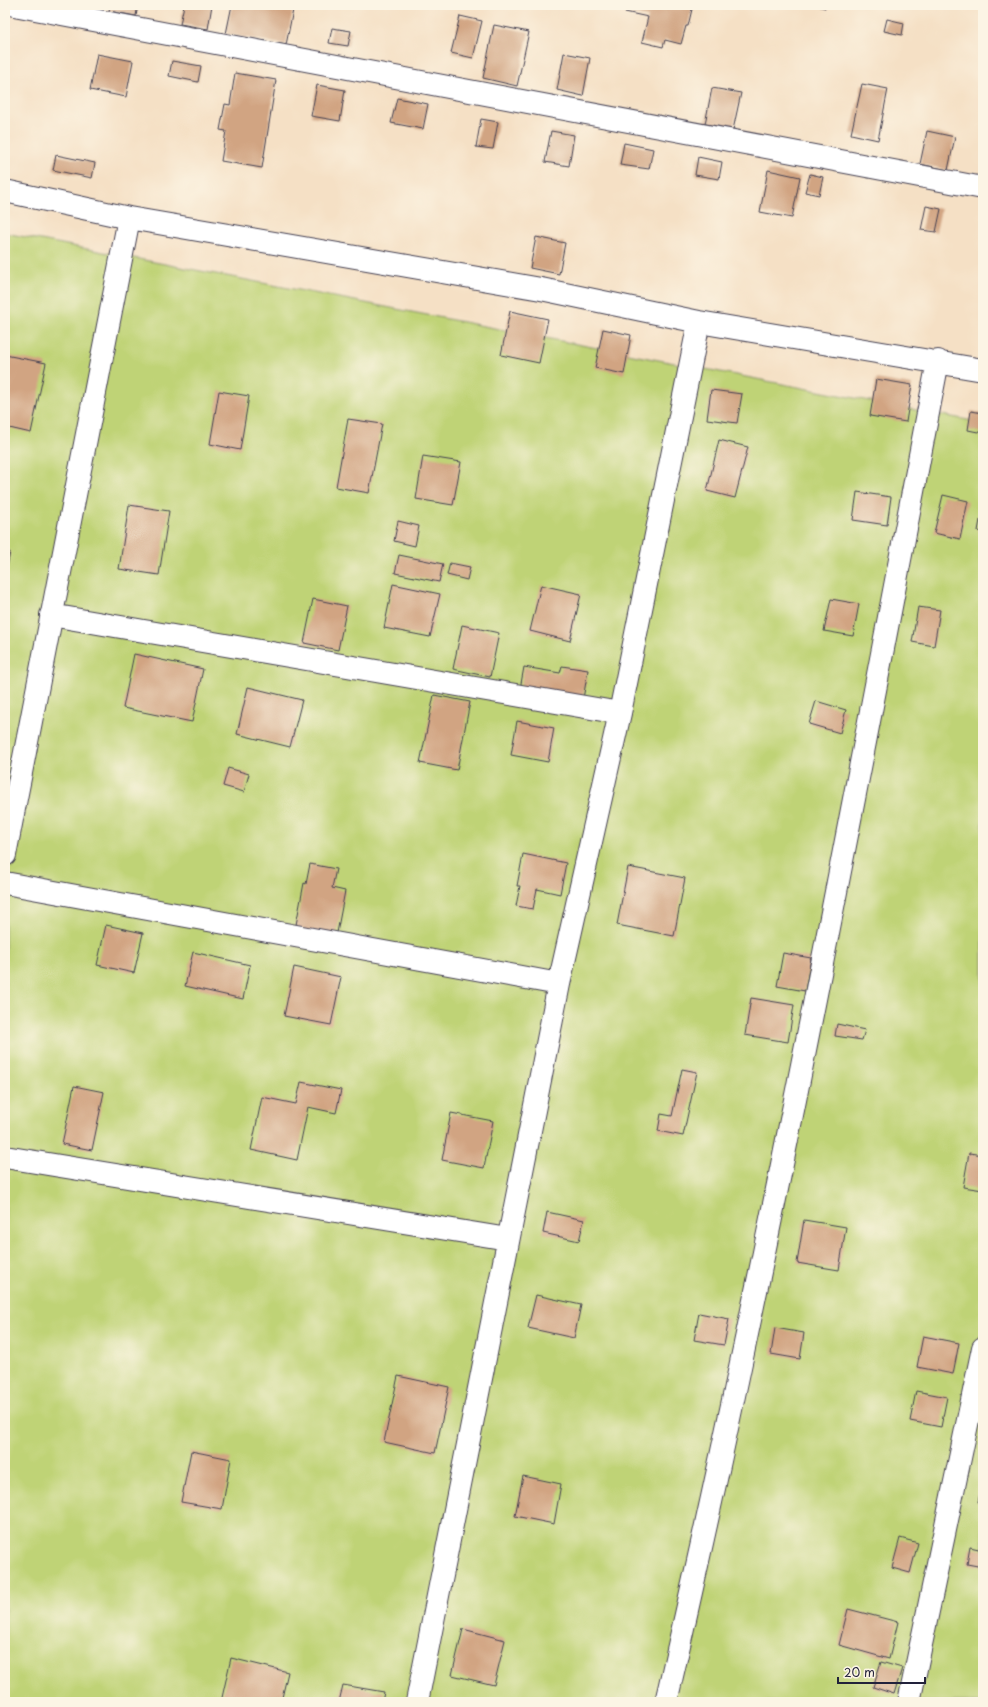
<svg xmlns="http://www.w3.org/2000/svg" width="988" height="1707" viewBox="0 0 988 1707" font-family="'Playpen Sans',sans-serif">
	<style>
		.green { fill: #bfd376; stroke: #707a58 }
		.building { fill: #d1a482 }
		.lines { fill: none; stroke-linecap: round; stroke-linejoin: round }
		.street-casing { stroke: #423e50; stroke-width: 24 }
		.street { stroke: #fff; stroke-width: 22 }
	</style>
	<rect width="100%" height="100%" fill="#fcf5e5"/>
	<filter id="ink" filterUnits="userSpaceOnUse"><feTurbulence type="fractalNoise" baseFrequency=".025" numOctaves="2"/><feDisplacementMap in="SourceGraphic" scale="8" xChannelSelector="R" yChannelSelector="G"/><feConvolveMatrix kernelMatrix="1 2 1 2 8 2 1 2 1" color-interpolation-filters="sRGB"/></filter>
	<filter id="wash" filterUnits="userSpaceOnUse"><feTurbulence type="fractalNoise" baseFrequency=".012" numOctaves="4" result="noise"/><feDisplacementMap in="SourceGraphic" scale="16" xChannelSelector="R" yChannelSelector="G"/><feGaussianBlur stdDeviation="0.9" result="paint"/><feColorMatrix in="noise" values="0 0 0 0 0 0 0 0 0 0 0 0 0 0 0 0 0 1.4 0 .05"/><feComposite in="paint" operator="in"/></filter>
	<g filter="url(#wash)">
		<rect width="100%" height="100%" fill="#f5e0c5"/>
		<path class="green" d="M5,233l978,190v1279h-978z"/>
		<g id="blocks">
			<path class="building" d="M110,5h28l-2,11 -27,-5z
				M184,5h28l-4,24 -28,-5z
				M232,5h62l-8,40 -60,-11z
				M627,5h66l-5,21h-2l-5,18 -16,-4 -2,7 -21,-5 6,-25 -23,-5z
				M814,5h12l-1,3z
				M460,16l22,5 -9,37 -22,-5z
				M887,19l17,4 -2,12 -18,-4z
				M494,25l35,7 -12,54 -34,-8z
				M332,28l19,3 -3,15 -19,-3z
				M564,53l26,5 -7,38 -26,-6z
				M97,54l36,7 -7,36 -36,-7z
				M172,61l29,5 -3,16 -29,-6z
				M235,73l41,7 -14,88 -41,-7 5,-30 -6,-1 5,-26 5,1z
				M862,84l26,5 -10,51 -27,-6z
				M317,85l28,5 -5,31 -29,-5z
				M712,88l29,5 -8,37 -28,-6z
				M397,98l31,6 -5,25 -32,-6z
				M481,119l17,3 -5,27 -17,-2z
				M551,131l23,4 -5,31 -24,-4z
				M927,131l28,6 -7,33 -28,-6z
				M624,143l29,6 -4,20 -29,-4z
				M56,155l39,8 -3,15 -39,-8z
				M698,157l24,5 -3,17 -24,-4z
				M768,170l32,7 -8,41 -32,-6z
				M810,174l13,3 -4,18 -14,-3z
				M926,206l15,3 -5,23 -15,-2z
				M536,237l29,6 -6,31 -29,-6z
				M510,311l38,8 -9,44 -38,-8z
				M603,329l28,6 -7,39 -29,-6z
				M5,355l41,8 -15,70 -26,-6z
				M876,379l36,6 -6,37 -36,-6z
				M711,390l31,4 -5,29 -30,-4z
				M219,391l30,5 -9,54 -30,-6z
				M971,411l12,2v20l-15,-3z
				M348,419l34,5 -13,69 -33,-6z
				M719,440l29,7 -13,51 -28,-7z
				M423,456l38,6 -8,43 -37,-6z
				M857,492l34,5 -4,28 -34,-5z
				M943,495l25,6 -8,38 -26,-6z
				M129,505l40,6 -10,64 -40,-6z
				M980,520l3,1v11l-5,-1z
				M398,521l21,5 -4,20 -21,-5z
				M5,551l5,1 -4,21h-1z
				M399,555l44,9 -4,18 -44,-9z
				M450,563l20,4 -3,13 -20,-5z
				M393,584l47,10 -10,43 -46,-9z
				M541,585l40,9 -11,47 -40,-10z
				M313,599l34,7 -9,44 -34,-7z
				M831,599l28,5 -6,32 -29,-5z
				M918,607l22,3 -6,36 -22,-4z
				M462,625l37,8 -9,44 -37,-8z
				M134,654l69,15 -11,53 -69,-14z
				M562,666l26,4 -5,29 -63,-10 4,-22 36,6z
				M248,687l54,13 -12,47 -53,-13z
				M434,695l36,7 -13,68 -37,-7z
				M816,701l30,9 -6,23 -31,-9z
				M517,721l37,7 -6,34 -37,-7z
				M228,768l21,6 -5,18 -21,-6z
				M523,854l43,9 -6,31 -23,-5 -4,20 -17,-3 4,-20h-3z
				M310,864l26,5 -4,19 13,3 -9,47 -41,-8 9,-47 2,1z
				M628,867l57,11 -11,58 -57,-11z
				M106,925l37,8 -9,40 -37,-8z
				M193,952l57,13 -7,34 -58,-13z
				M783,953l28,5 -6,33 -28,-5z
				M294,967l47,10 -10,48 -47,-9z
				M751,998l43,7 -6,37 -43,-7z
				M837,1024l28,6 -3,10 -27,-4z
				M682,1069l15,3 -14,64 -25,-5 3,-17 11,2z
				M301,1082l40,8 -5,23 -28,-6 -11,53 -46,-10 11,-53 34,7z
				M74,1086l30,6 -12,58 -30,-6z
				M451,1113l42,8 -9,47 -42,-8z
				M969,1153l14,2v35l-20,-3z
				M547,1212l37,8 -5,21 -36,-8z
				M804,1220l42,7 -7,43 -42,-7z
				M536,1295l45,10 -7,33 -46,-10z
				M699,1313l30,6 -5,26 -30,-5z
				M775,1328l29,5 -4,26 -29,-5z
				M923,1336l36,7 -6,31 -36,-7z
				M398,1376l51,11 -14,66 -51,-11z
				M916,1391l31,6 -6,30 -31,-6z
				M191,1451l40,8 -9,50 -41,-7z
				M523,1476l38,8 -7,40 -39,-8z
				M983,1479v24l-5,-1z
				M900,1538l18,5 -8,30 -18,-5z
				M970,1547l13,3v17l-16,-3z
				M848,1609l50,13 -9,37 -50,-14z
				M463,1629l42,11 -11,45 -42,-10z
				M231,1658l57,14 -7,30h-60z
				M881,1662l21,6 -8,26 -21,-7z
				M343,1685l41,7 -2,10h-43z"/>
		</g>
	</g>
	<g filter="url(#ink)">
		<use href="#blocks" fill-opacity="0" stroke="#423e50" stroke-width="1"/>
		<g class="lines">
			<defs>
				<path id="street" d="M14,5l969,183
					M5,191l124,27 412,71 158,33 284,48
					M51,615l569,98
					M5,855l124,-637
					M5,883l554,101
					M5,1157l503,82
					M417,1702l142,-718 61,-271 79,-391
					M666,1702c103,-444 186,-893 272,-1341
					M909,1702l74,-354"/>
			</defs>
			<use href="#street" class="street-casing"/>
			<use href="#street" class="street"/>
		</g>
	</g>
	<rect width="988" height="1707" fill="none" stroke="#fcf5e5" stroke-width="20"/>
	<path d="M838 1677v6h87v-6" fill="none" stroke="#22223b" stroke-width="2"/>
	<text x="844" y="1677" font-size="12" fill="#22223b" stroke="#fcf5e5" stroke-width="3" paint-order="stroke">20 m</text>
</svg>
